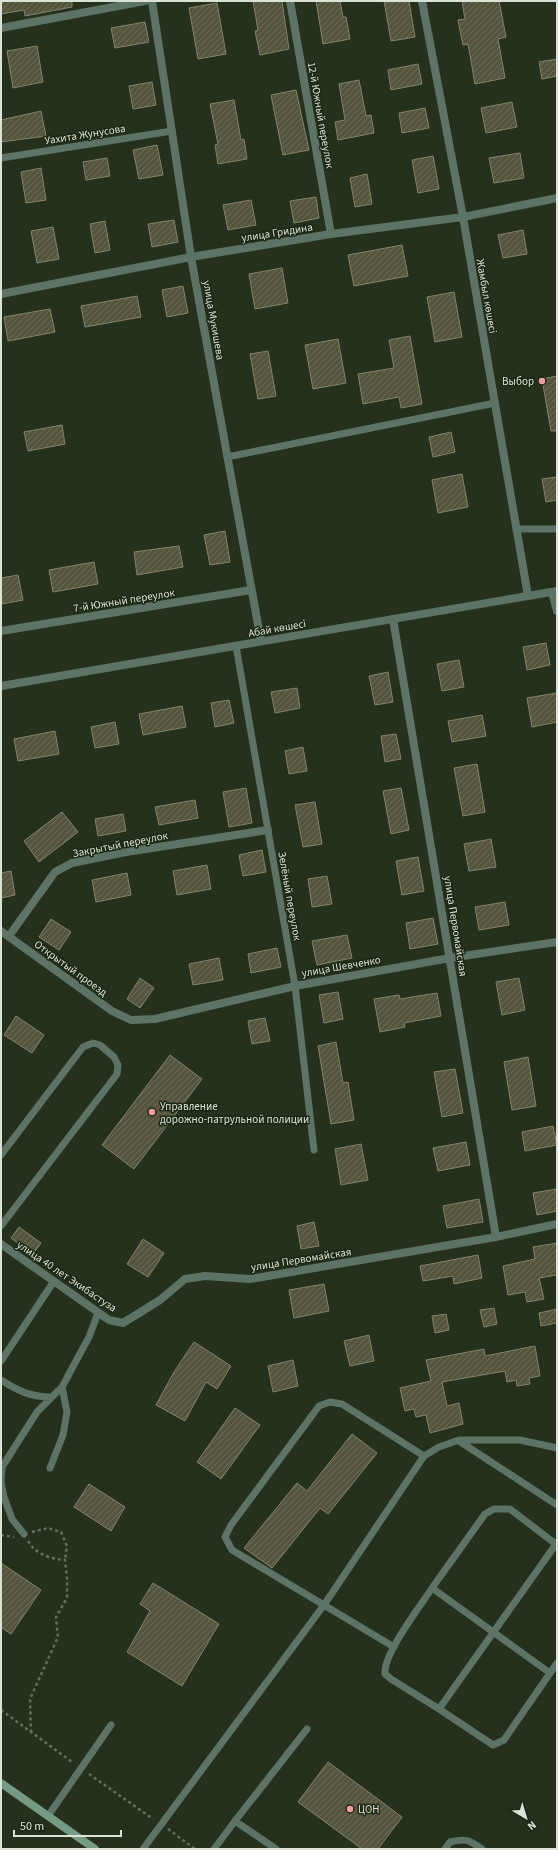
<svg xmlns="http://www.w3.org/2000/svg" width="558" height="1850" viewBox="0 0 558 1850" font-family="'Source Sans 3',sans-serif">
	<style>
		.building { fill: url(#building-hatch); stroke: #84846a }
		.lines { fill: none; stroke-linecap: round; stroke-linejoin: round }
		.path { stroke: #656f5e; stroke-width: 2.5; stroke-dasharray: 3 3; stroke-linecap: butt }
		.service { stroke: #5c7365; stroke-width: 7 }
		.minor { stroke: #5c7365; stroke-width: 8 }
		.tertiary { stroke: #5c7365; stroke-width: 8 }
		.secondary { stroke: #759b84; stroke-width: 8 }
		.poi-dot { fill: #f39aa7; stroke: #1c2714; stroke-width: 1.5 }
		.labels { text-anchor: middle; stroke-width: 3; stroke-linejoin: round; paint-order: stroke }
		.street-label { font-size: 11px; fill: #dbe3d6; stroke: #1c2714 }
		.poi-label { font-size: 11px; fill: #dbe3d6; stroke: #1c2714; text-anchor: start }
	</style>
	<defs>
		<pattern id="building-hatch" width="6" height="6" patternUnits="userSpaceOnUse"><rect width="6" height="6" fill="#54553c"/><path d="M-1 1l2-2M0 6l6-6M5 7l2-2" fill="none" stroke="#6c6d57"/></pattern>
	</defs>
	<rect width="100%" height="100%" fill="#25311d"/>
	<path class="building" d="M1,1h71v6l-47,9 -1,-6 -23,4z
		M253,1h29l7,48 -29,6 -5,-24 3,-1z
		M316,1h24l3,16h3l4,22 -27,5z
		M384,1h25l6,36 -24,4z
		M462,1h37l7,36 -8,2 7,39 -30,6 -7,-40 -5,1 -5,-25 7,-1z
		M217,3l9,51 -28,5 -9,-51z
		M145,22l4,20 -34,6 -4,-20z
		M37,46l6,36 -30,6 -6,-37z
		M557,59v17l-15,3 -3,-17z
		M418,64l4,20 -31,6 -3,-20z
		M359,80l7,36 5,-1 3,18 -36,7 -3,-18 10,-2 -6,-36z
		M152,82l4,23 -23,4 -4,-23z
		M296,90l13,60 -26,5 -12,-60z
		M234,100l7,40 3,-1 3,20 -29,5 -3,-19 3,-1 -8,-40z
		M512,102l5,25 -31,6 -5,-25z
		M425,108l4,20 -27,5 -3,-20z
		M41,111l5,25 -45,6v-22z
		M157,145l6,30 -24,4 -6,-29z
		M520,153l4,25 -30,5 -5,-25z
		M433,156l6,33 -21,4 -6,-33z
		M107,158l3,18 -24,4 -3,-18z
		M41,168l5,32 -20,3 -5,-31z
		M367,174l5,30 -17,3 -5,-29z
		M316,197l3,21 -25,5 -4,-22z
		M251,200l5,25 -28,5 -5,-25z
		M174,220l4,22 -26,5 -4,-23z
		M105,221l5,29 -15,3 -5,-29z
		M53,227l6,32 -22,4 -6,-32z
		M523,230l4,24 -24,4 -5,-23z
		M402,245l6,31 -54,10 -6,-31z
		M282,268l6,35 -33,6 -6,-35z
		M183,286l5,27 -21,4 -5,-27z
		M454,292l8,45 -27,5 -8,-45z
		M137,296l4,21 -56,10 -4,-21z
		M50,309l5,23 -47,9 -4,-24z
		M410,336l12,68 -21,4 -2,-11 -36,7 -5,-30 36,-6 -5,-28z
		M338,339l8,44 -33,6 -8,-44z
		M268,351l8,45 -18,3 -8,-45z
		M557,376v55h-6l-9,-52z
		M62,425l3,19 -37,7 -4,-19z
		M451,432l4,20 -22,5 -4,-20z
		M462,474l6,33 -30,6 -6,-33z
		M557,477v23l-11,2 -4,-23z
		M225,531l5,31 -20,3 -6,-30z
		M179,546l4,21 -46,8 -3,-23z
		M94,562l4,22 -45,8 -4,-22z
		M18,575l5,25 -21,4 -1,-26z
		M546,643l4,22 -23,5 -4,-23z
		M459,660l5,27 -22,4 -5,-27z
		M388,672l5,30 -18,3 -6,-29z
		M297,688l3,20 -25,5 -4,-21z
		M557,693v29l-25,5 -5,-29z
		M229,700l5,23 -19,4 -4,-24z
		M182,706l4,21 -43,8 -4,-21z
		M482,715l4,21 -34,6 -4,-21z
		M115,722l4,22 -24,4 -4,-21z
		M55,731l4,23 -41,7 -4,-22z
		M396,734l5,25 -16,3 -4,-26z
		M303,747l4,24 -18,3 -4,-23z
		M477,764l8,48 -22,4 -9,-48z
		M246,788l6,35 -23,4 -6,-35z
		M401,788l8,42 -18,4 -8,-43z
		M195,800l3,18 -39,7 -4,-18z
		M315,802l7,42 -19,3 -8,-42z
		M62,812l16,20 -39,30 -15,-21z
		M123,814l3,17 -28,5 -3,-17z
		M491,839l5,28 -27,4 -5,-27z
		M262,850l4,22 -23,4 -4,-21z
		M418,857l6,34 -22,4 -6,-34z
		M207,865l4,24 -34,6 -4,-24z
		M11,871l4,24 -14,3v-25z
		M127,873l4,22 -35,7 -4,-22z
		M327,876l5,28 -20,3 -4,-28z
		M505,902l4,23 -30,5 -4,-23z
		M433,918l5,26 -28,5 -4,-26z
		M51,919l20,13 -12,18 -20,-13z
		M347,935l5,23 -35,7 -5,-24z
		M277,948l4,19 -30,6 -3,-19z
		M219,958l4,22 -30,5 -4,-21z
		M140,978l14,10 -14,20 -13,-9z
		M519,978l6,32 -23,5 -6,-33z
		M338,992l5,27 -19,4 -5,-28z
		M437,993l4,23 -37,7 1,4 -25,5 -6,-33 25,-4 1,4z
		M16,1016l28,19 -12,18 -28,-18z
		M265,1018l5,23 -18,3 -4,-23z
		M336,1042l7,41 5,-1 6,38 -23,4 -13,-78z
		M170,1055l32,24 -68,90 -32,-24z
		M528,1057l8,49 -24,4 -8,-48z
		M455,1069l8,44 -21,4 -8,-45z
		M553,1126l4,19 -32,6 -3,-19z
		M466,1142l4,23 -32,6 -5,-23z
		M361,1144l7,36 -27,5 -6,-36z
		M557,1189v22l-20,4 -4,-22z
		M479,1199l4,23 -36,6 -4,-22z
		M314,1222l5,24 -18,3 -4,-23z
		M19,1227l22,16 -8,11 -22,-16z
		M143,1239l21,14 -16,24 -21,-13z
		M557,1243v32l-18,3 5,21 -17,3 -2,-10 -17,3 -5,-29 32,-7 -2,-12z
		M478,1255l4,23 -28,6 -1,-8 -30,5 -3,-15z
		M324,1284l5,27 -35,7 -5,-28z
		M494,1308l3,16 -13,3 -4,-17z
		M557,1309v14l-16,3 -2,-13z
		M446,1314l3,16 -14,3 -3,-17z
		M369,1335l5,26 -24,5 -6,-25z
		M194,1342l37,24 -14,23 -11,-7 -21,39 -29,-16 18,-33z
		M535,1346l5,30 -11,2 1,6 -13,2 -1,-6 -9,2 -2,-11 -63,11 5,24 12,-3 4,21 -33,9 -4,-18 -10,2 -2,-8 -9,2 -5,-23 31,-7 -5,-21 58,-11 1,7z
		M293,1360l5,26 -25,6 -5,-26z
		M235,1408l25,17 -39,54 -24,-17z
		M352,1434l25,19 -49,61 -8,-6 -48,60 -28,-20 53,-65 10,8z
		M89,1484l36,23 -14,24 -37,-24z
		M1,1563l40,27 -30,44 -10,-7z
		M153,1583l66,41 -37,62 -55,-34 23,-41 -10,-7z
		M328,1762l74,55 -24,32h-16l-64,-47z"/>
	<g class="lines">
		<path class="path" d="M32,1532l16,-4 13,4 6,14 -2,14
			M1,1535l13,2
			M28,1541c7,13 23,18 37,19l2,19v19l-11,19 2,20 -28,62 1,33
			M1,1710l71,52
			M89,1774l64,45
			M168,1829l27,20"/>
		<path class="service" d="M1,158l171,-27
			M227,457l268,-54
			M516,529h41
			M236,646l59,340 19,164
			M1,1155l82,-108 10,-4 7,2 14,12 4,8 -1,9 -116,152
			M1,1361l53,-80
			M1,1380c17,11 30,17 50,17
			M459,1441l98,64
			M50,1468l13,-33 4,-23 -5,-25
			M24,1534l-12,-15 -8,-22 -3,-15 1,-15 35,-55 25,-25 27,-50 9,-24
			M556,1544l-117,165 54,36 11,-5 53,-77
			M432,1588c-12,19 -49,66 -47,86l6,5 48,30
			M394,1647l-162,-97 -7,-13 6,-12 88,-119 11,-4 12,2 82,52
			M550,1673l-118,-85 53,-74 9,-5h16l47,36
			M48,1816l63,-91
			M235,1821l72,-92
			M143,1849l181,-244 100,-149 15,-9 20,-7h61l37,8
			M214,1849l21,-28 41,28
			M445,1849l5,-7c16,-4 19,-2 32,7"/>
		<path class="minor" d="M152,1l39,256 70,384
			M290,1l41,233
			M422,1l41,216 65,379
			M1,28l144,-27
			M1,294l190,-37 140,-23 132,-17 94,-19
			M552,592l5,19
			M393,619l103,618
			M1,631l250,-41
			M1,931l111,80 19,9 24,-1 140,-33 155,-28 107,-16
			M9,936l46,-64 17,-9 54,-11 142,-22
			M1,1244l108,76 14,3 37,-23 25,-21 20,-3 45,3 246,-42 61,-13"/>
		<path class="tertiary" d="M1,686l556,-95"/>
		<path class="secondary" d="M1,1783l94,66"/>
	</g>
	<g class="poi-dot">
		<circle cx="542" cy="381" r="4"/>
		<circle cx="152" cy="1112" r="4"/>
		<circle cx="350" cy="1809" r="4"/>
	</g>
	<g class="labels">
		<g class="street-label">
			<text transform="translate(321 115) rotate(80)" y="4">12-й Южный переулок</text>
			<text transform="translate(85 134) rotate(-9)" y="4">Уахита Жунусова</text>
			<text transform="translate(277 232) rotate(-9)" y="4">улица Гридина</text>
			<text transform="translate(487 296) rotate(80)" y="4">Жамбыл көшесі</text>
			<text transform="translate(214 320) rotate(80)" y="4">улица Мукишева</text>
			<text transform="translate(124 600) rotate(-9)" y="4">7-й Южный переулок</text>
			<text transform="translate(277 628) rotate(-10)" y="4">Абай көшесі</text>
			<text transform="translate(120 844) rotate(-11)" y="4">Закрытый переулок</text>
			<text transform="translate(290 896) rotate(80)" y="4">Зелёный переулок</text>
			<text transform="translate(456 926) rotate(81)" y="4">улица Первомайская</text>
			<text transform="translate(341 966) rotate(-10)" y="4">улица Шевченко</text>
			<text transform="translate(71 968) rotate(36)" y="4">Открытый проезд</text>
			<text transform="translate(301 1259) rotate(-9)" y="4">улица Первомайская</text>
			<text transform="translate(67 1276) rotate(34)" y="4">улица 40 лет Экибастуза</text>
		</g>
		<g class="poi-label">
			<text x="534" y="385" text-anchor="end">Выбор</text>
			<text x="160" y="1110">Управление<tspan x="160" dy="13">дорожно-патрульной полиции</tspan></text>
			<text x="358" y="1813">ЦОН</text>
		</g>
	</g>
	<rect width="558" height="1850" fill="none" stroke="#dbe3d6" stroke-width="4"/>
	<g transform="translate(526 1818) rotate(142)" stroke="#1c2714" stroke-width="3" paint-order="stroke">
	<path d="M0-3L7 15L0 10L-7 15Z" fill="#dbe3d6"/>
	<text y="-6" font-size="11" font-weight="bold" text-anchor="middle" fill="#dbe3d6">N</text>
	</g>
	<path d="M14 1830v6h107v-6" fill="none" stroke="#dbe3d6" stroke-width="2"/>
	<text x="20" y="1830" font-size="12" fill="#dbe3d6" stroke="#1c2714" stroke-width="3" paint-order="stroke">50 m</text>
</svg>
